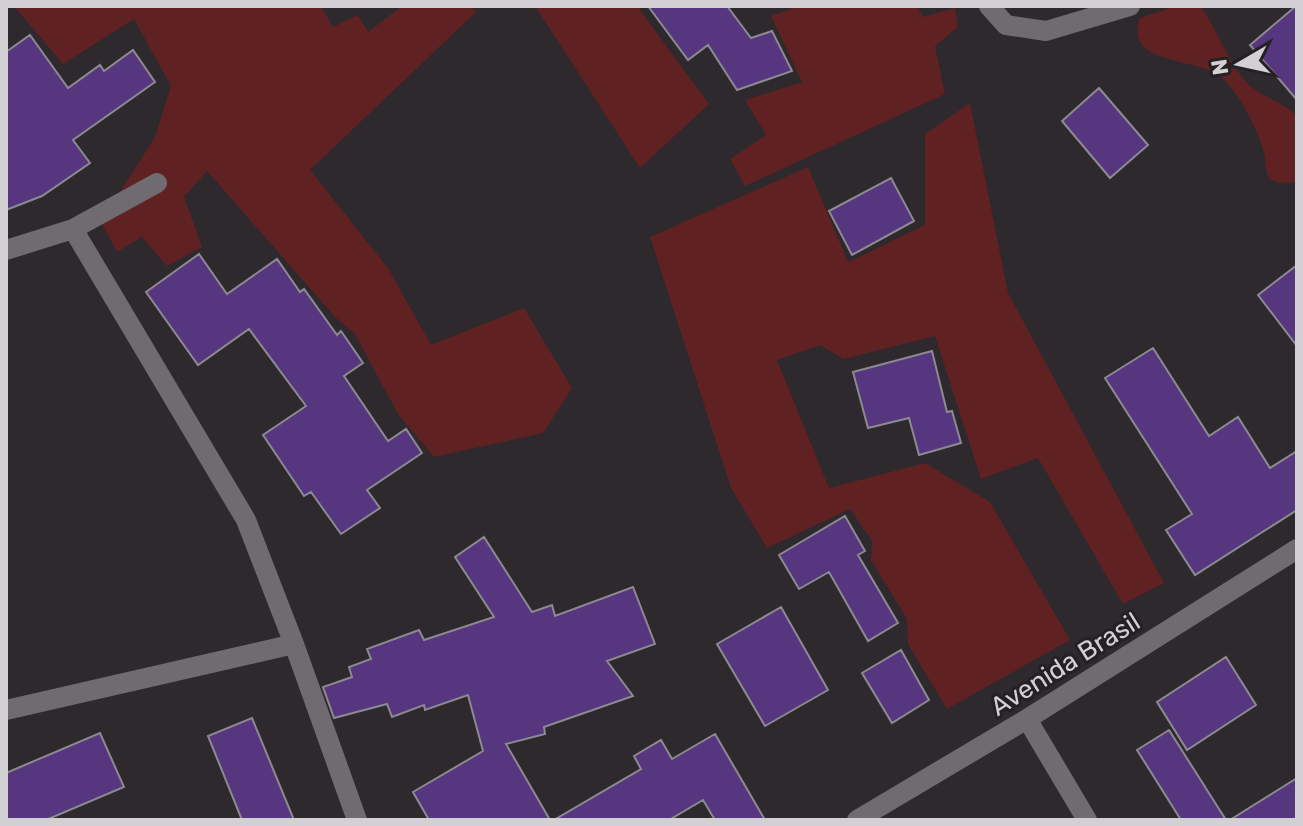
<svg xmlns="http://www.w3.org/2000/svg" width="1303" height="826" viewBox="0 0 1303 826" font-family="Rubik,sans-serif">
	<style>
		.green { fill: #602123 }
		.building { fill: #55367f; stroke: #8c8a90; stroke-width: 2 }
		.lines { fill: none; stroke-linecap: round; stroke-linejoin: round }
		.minor { stroke: #706b70; stroke-width: 20 }
		.labels { text-anchor: middle; stroke-width: 6; stroke-linejoin: round; paint-order: stroke }
		.street-label { font-size: 26px; fill: #d3d0d3; stroke: #242023 }
	</style>
	<rect width="100%" height="100%" fill="#2d292d"/>
	<path class="green" d="M14,6h307l12,21 25,-12 10,17 34,-26h67l7,6 -166,158 78,98 43,77 93,-37 48,80 -29,45 -109,24 -36,-43 -43,-80 -19,-16 -129,-147 -23,26 18,50 -35,19 -25,-29 -25,15 -16,-30 54,-85 16,-51 -37,-67 -71,45z
		M535,6h102l72,98 -69,64z
		M799,6h119l4,11 33,-9 3,19 -23,19 10,48 -200,92 -15,-27 36,-24 -21,-35 57,-18 -31,-66z
		M1176,6h25c16,24 26,54 45,76 14,15 41,21 51,35v65c-8,1 -24,3 -29,-6 -3,-6 -2,-17 -4,-24 -7,-24 -24,-57 -42,-74 -24,-22 -99,-11 -82,-60z
		M970,103l38,190 156,290 -41,21 -85,-146 -57,21 -46,-143 -91,23 -24,-14 -43,15 52,128 96,-25 65,39 80,138 -123,69 -39,-65 -1,-25 -36,-59 1,-19 -22,-32 -83,39 -36,-60 -81,-251 158,-70 40,95 77,-37v-91z"/>
	<path class="building" d="M648,6h79l24,32 21,-7 20,40 -55,19 -29,-45 -20,15z
		M1296,6h1v94l-47,-55z
		M30,35l38,53 32,-23 4,6 29,-21 22,32 -82,58 17,23 -48,33 -36,14v-158z
		M1099,88l49,57 -38,33 -48,-57z
		M891,178l23,43 -62,34 -23,-44z
		M199,254l28,40 50,-35 23,33 4,-3 33,46 4,-4 22,32 -19,13 44,65 18,-12 16,24 -55,37 13,18 -39,26 -30,-42 -7,4 -41,-61 43,-29 -57,-77 -51,36 -52,-73z
		M1297,265v81l-39,-51z
		M1153,348l56,88 29,-19 32,51 27,-17v59l-102,65 -29,-45 26,-16 -87,-136z
		M932,351l15,61 5,-1 9,32 -42,12 -10,-37 -41,10 -15,-56z
		M845,516l20,35 -7,4 40,68 -30,18 -39,-69 -30,17 -20,-34z
		M484,537l48,75 20,-7 3,11 78,-29 22,57 -48,17 26,35 -89,31 1,7 -39,10 44,76h-121l-16,-28 70,-41 -15,-56 -43,15 -1,-5 -32,12 -5,-13 -53,14 -11,-31 29,-10 -3,-10 22,-8 -4,-10 52,-19 5,10 70,-23 -39,-60z
		M781,607l47,83 -63,36 -48,-82z
		M901,650l28,50 -37,23 -30,-50z
		M1226,657l30,48 -69,45 -30,-48z
		M252,718l42,102h-52l-34,-84z
		M1169,730l57,90h-45l-44,-70z
		M100,733l24,54 -78,33h-40v-47z
		M715,734l50,86h-50l-12,-20 -34,20h-115l87,-51 -7,-13 27,-16 11,19z
		M1297,778v42h-67z"/>
	<g class="lines">
		<path class="minor" d="M989,6l17,19 40,6 84,-25
			M73,229l173,291 48,124
			M6,250l67,-21 84,-46
			M6,710l288,-66 63,176
			M1027,719l60,101
			M857,820l170,-101 270,-170"/>
	</g>
	<g class="labels">
		<g class="street-label">
			<text transform="translate(1065 664) rotate(-32)" y="9">Avenida Brasil</text>
		</g>
	</g>
	<rect width="1303" height="826" fill="none" stroke="#d3d0d3" stroke-width="16"/>
	<g transform="translate(1239 64) rotate(261)" stroke="#242023" stroke-width="6" paint-order="stroke">
	<path d="M0-6L14 30L0 20L-14 30Z" fill="#d3d0d3"/>
	<text y="-12" font-size="22" font-weight="bold" text-anchor="middle" fill="#d3d0d3">N</text>
	</g>
</svg>
